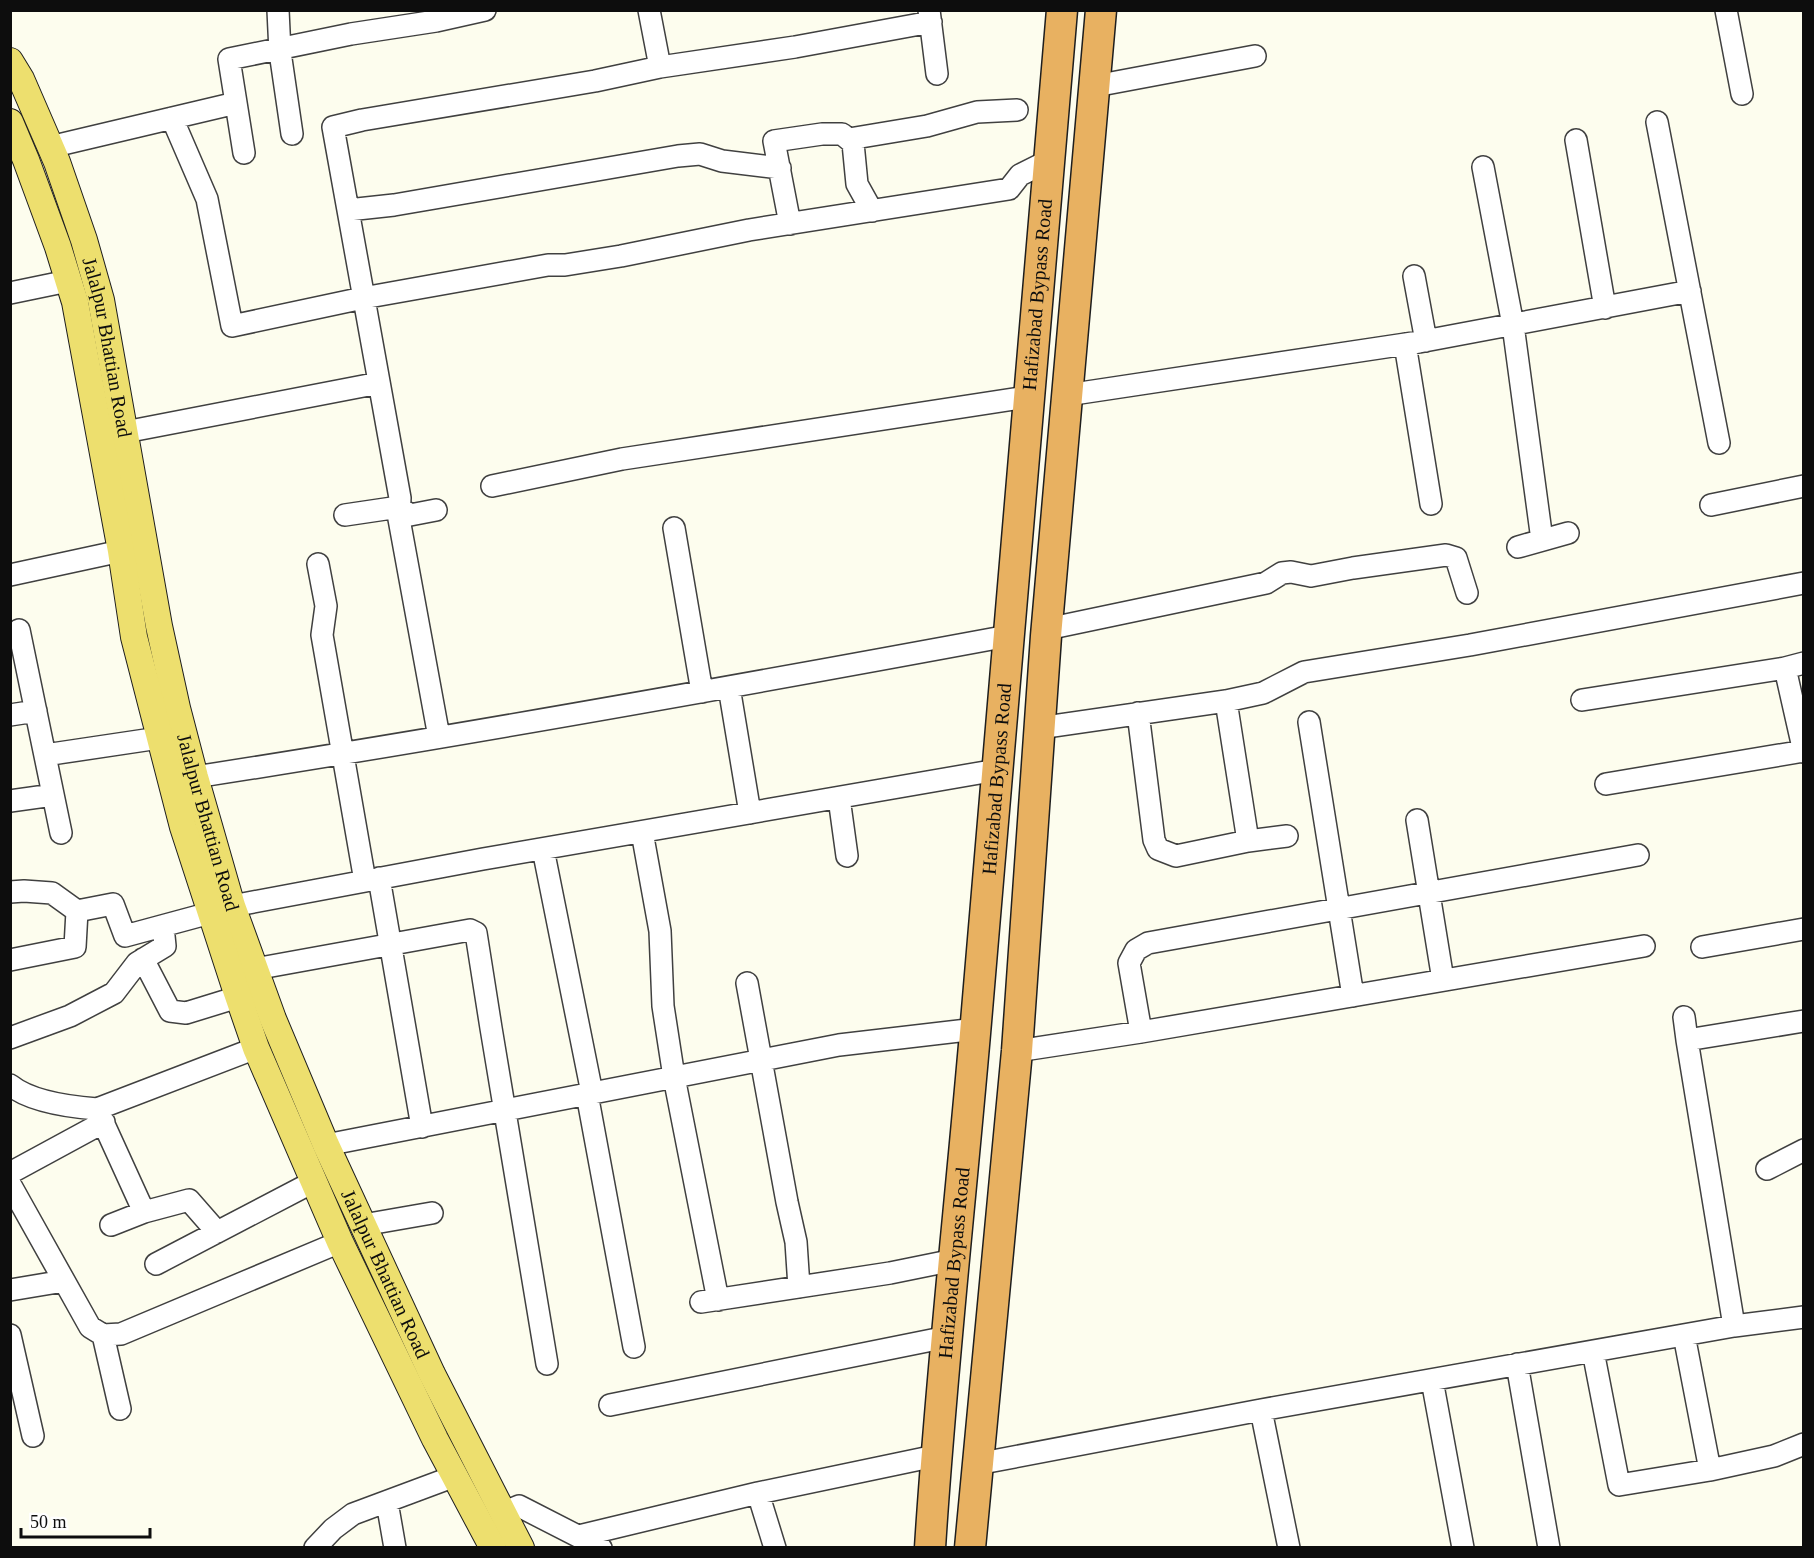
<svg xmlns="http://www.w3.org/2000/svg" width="1814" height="1558" viewBox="0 0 1814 1558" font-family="Georgia,serif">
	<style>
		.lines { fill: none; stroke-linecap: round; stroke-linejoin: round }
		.minor-casing { stroke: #404040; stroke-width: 24 }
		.major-casing { stroke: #1e1e1e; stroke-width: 28 }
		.highway-casing { stroke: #1e1e1e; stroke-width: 33 }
		.minor { stroke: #fff; stroke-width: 21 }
		.major { stroke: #eddf6e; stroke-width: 26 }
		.highway { stroke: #e8b161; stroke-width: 30 }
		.labels { text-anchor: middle; stroke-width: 6; stroke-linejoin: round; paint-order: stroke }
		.street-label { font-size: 20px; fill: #0d0d0d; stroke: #fff }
	</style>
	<rect width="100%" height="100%" fill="#fdfdee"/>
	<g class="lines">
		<defs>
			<path id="minor" d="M278,10l2,42 12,82
				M649,10l11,57
				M929,10l8,64
				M1726,10l16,84
				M1095,86l160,-30
				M172,118l35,81 25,127 131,-28 185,-33h17l56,-9 128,-26 260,-41 11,-14 28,-14
				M1657,122l62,321
				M849,139l78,-13 50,-14 40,-2
				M1576,140l29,168
				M50,147l186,-44
				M244,153l-15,-94 122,-25 85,-13 49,-11
				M1483,167l30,158 29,215
				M348,210l46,-5 284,-49 22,-2 22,7 58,7
				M790,224l-16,-83 48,-7h20l11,9 4,41 15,27
				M1414,276l12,65
				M10,293l58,-12
				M1405,344l26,160
				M1067,395l352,-53 271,-51
				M125,432l254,-49
				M492,486l130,-27 405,-62
				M1711,505l93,-19
				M345,515l54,-8 11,8 26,-5
				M674,528l28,164
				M1518,547l50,-14
				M318,564l8,42 -4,29 43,246
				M10,575l111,-24
				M1047,629l219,-46 16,-10 9,-1 20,4 42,-8 93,-13 10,3 11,35
				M19,630l42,203
				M1804,663l-19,5 19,84
				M729,687l21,126
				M1582,700l203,-32
				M1226,701l22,140
				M1138,713l16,127 4,9 18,7 72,-15 39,-5
				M10,715l26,-4
				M1309,722l44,274
				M1039,728l187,-27 37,-8 41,-21 166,-27 334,-62
				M439,737l-40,-218 1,-21 -67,-371 29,-7 233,-39 65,-14 135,-20 136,-25
				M45,755l114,-17
				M195,777c272,-42 543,-91 813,-141
				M1606,784l198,-33
				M839,798l8,58
				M10,801l43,-6
				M1417,820l26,160
				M642,832l18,99 3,75 11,71 44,223
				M543,849l49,244
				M379,878l43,249
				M10,892l14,-1 28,2 25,18 36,-7 12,32 85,-23
				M232,906l251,-47 514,-89
				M1702,947l102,-18
				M143,959l27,52 16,2 52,-16
				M10,960l65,-13 2,-36
				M255,969l215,-39 6,3 15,95 56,336
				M747,983l40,219 9,40 3,45
				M1684,1017l3,23 47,286
				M1141,1032l-12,-69 7,-13 12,-7 490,-88
				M10,1038l60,-22 44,-23 23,-30 28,-17 -2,-20
				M1687,1040l117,-19
				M1017,1051l124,-19 503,-86
				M10,1085c21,17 61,22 87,24l159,-61
				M587,1094l47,253
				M97,1109l47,103
				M326,1145l513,-100 137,-16
				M1767,1169l37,-19
				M10,1173l94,-51
				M10,1184l80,143 13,8 18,-1 219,-92
				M111,1225l33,-13 45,-12 28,32
				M363,1225l69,-12
				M156,1264l157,-82
				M10,1290l54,-9
				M701,1302l189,-29 64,-13
				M10,1335l23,101
				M103,1335l17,74
				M1684,1335l26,135
				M1593,1351l26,134 91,-15 64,-14 30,-12
				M1517,1364l32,184
				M1432,1380l31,168
				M610,1405l337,-68
				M1261,1410l28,138
				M977,1464l284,-54 473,-84 70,-9
				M758,1493l17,55
				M387,1502l8,46
				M503,1513l16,-7 82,42
				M579,1536l179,-43 177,-37
				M315,1548l18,-19 20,-15 102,-38"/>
			<g id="major">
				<path id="s1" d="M10,61l11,18 36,83 27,78 17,60 58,326 18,82 18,69 37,129 41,113 53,126 106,229 89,174"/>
				<path d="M10,122l16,38 32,87 17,55 46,249 13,86 49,190 52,160 21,61 84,194 95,197 58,109"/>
			</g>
			<g id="highway">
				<path id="s2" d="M930,1548c11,-176 31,-350 46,-526 29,-337 55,-674 86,-1012"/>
				<path d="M970,1548l47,-497 29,-415 55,-626"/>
			</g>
		</defs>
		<use href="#minor" class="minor-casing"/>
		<use href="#major" class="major-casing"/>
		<use href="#highway" class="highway-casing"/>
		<use href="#minor" class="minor"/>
		<use href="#major" class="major"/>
		<use href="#highway" class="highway"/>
	</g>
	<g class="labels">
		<g class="street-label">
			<text dy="7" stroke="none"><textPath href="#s2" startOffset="1258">Hafizabad Bypass Road</textPath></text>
			<text dy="7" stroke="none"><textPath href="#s1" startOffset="304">Jalalpur Bhattian Road</textPath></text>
			<text dy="7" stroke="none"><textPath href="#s2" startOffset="772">Hafizabad Bypass Road</textPath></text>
			<text dy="7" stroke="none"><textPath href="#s1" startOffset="790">Jalalpur Bhattian Road</textPath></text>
			<text dy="7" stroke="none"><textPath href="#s2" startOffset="286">Hafizabad Bypass Road</textPath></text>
			<text dy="7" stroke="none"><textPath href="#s1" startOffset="1276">Jalalpur Bhattian Road</textPath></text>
		</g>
	</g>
	<rect width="1814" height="1558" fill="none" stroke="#0d0d0d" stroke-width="24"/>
	<path d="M21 1528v9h129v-9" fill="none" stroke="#0d0d0d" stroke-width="3"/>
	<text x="30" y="1528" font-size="18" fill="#0d0d0d" stroke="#ffffff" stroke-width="4.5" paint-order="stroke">50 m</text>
</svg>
